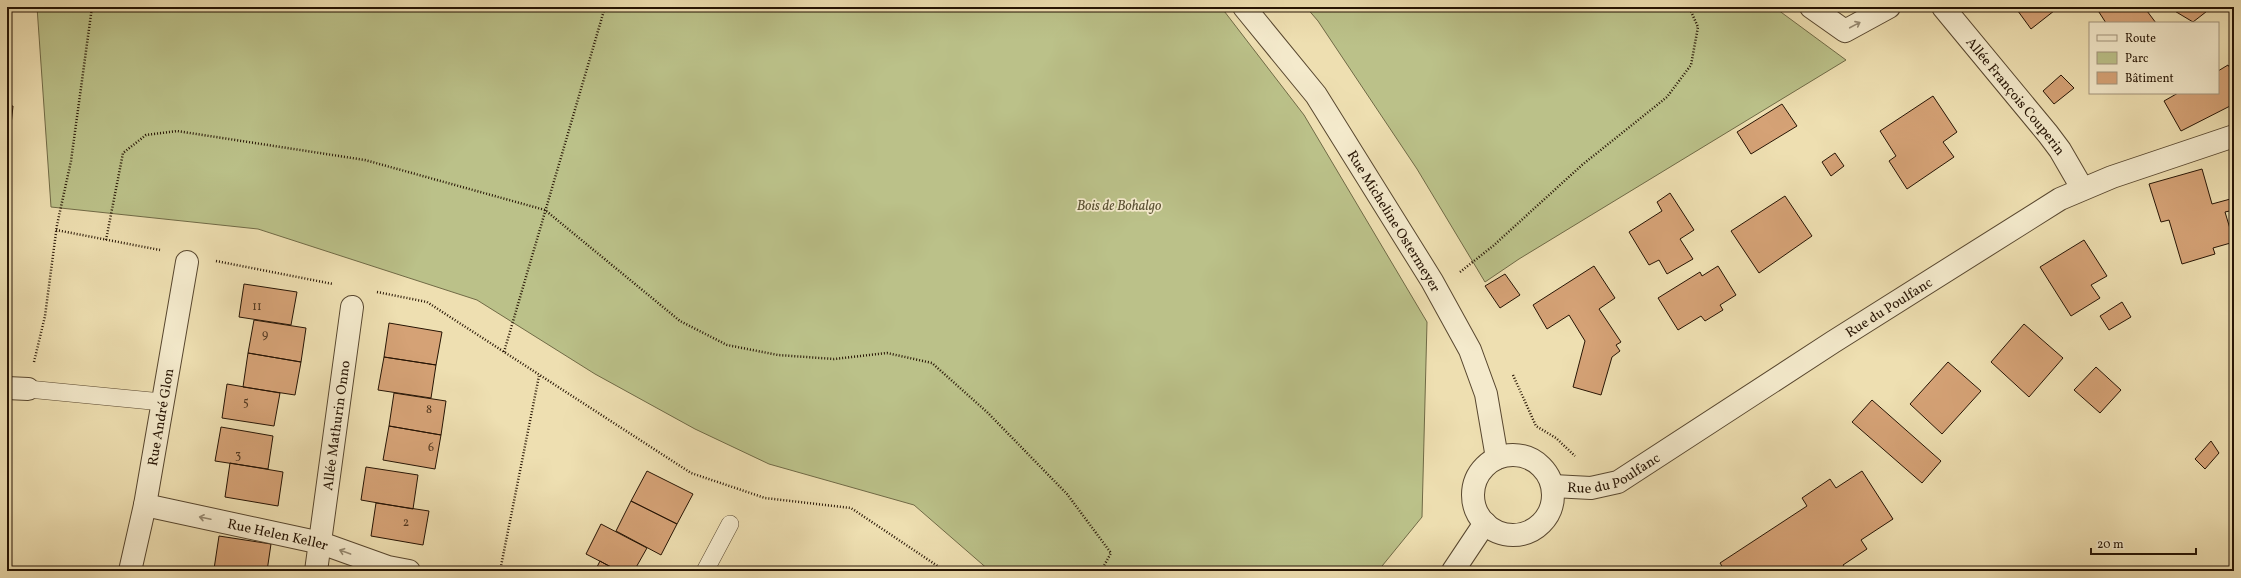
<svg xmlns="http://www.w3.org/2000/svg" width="2241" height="578" viewBox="0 0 2241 578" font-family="Vollkorn,serif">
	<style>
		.green { fill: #bbc189; stroke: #706a46 }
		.building { fill: #d5a276; stroke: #261404 }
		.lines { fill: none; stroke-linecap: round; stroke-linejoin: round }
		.lane-casing { stroke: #58472f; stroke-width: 18 }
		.street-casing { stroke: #58472f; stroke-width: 24 }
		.path { stroke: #261404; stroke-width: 2.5; stroke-dasharray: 1 2; stroke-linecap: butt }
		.lane { stroke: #f4eacc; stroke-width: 17 }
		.street { stroke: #f4eacc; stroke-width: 22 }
		.oneway { stroke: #978a72 }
		.labels { text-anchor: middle; stroke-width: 3.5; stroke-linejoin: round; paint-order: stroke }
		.number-label { font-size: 12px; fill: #523820 }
		.street-label { font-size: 14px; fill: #261404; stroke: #f4eacc }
		.park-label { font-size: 14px; font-style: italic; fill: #5a5133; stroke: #f4eacc }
	</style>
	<rect width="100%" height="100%" fill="#eedfb1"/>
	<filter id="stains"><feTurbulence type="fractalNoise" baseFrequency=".005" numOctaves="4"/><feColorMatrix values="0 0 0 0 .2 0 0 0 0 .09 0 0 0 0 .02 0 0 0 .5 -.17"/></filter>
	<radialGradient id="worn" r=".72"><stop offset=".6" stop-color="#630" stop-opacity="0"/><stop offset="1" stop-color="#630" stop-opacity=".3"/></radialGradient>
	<path class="green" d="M37,7h1184l83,108 123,207 -5,195 -44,54h-388l-76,-66 -145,-41 -74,-35 -100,-55 -118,-74 -219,-71 -207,-22z
		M1306,7h468l72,53 -327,199 -34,23 -68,-113 -99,-148z"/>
	<path class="building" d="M2015,7h44l-28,22z
		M2099,7h45l12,16h-50l-9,-14z
		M2168,7h41l2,1 -18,14z
		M2228,65l6,9v30l-53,27 -17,-30 14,-8h40v-22z
		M2061,75l13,13 -20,16 -11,-13z
		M1933,96l24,36 -14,10 11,15 -47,32 -18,-28 7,-5 -16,-25z
		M1782,104l15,22 -46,28 -14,-22z
		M7,106h6l-3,29h-3z
		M1835,153l9,13 -13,10 -9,-14z
		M2202,169l10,35 22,-6v12l-9,2 9,30 -21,6 2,6 -33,10 -13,-44 -8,2 -12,-38z
		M1670,193l24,37 -14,9 13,20 -26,15 -8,-14 -10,5 -20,-33 33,-21 -5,-9z
		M1785,196l27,40 -53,37 -28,-42z
		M2084,240l23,36 -16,9 9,13 -29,18 -31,-49z
		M1594,266l21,32 -16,11 22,33 -5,3 4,6 -8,6 -11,38 -28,-8 12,-46 -16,-26 -22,14 -14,-24z
		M1718,266l18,29 -16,10 3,5 -18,11 -4,-5 -23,14 -20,-32 42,-26 2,4z
		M1505,274l15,21 -20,13 -15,-22z
		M244,284l53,8 -6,33 -52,-8z
		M2122,302l9,15 -22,13 -9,-14z
		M254,320l52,8 -5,34 -53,-9z
		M389,323l53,9 -6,33 -52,-8z
		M2024,324l39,34 -34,39 -38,-35z
		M248,353l53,9 -6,33 -52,-8z
		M384,357l52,8 -5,33 -53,-8z
		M1948,362l33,29 -39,43 -32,-30z
		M2096,367l25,23 -21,23 -26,-23z
		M227,384l53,9 -6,33 -52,-8z
		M394,393l52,8 -5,34 -52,-9z
		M1872,400l69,61 -19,22 -70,-61z
		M389,426l52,9 -6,34 -52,-9z
		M221,427l52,9 -5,33 -53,-8z
		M2211,441l8,12 -14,16 -10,-10z
		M230,463l53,9 -5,34 -53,-9z
		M366,467l52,8 -5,34 -52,-9z
		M647,471l46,23 -16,30 -46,-23z
		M1862,471l31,48 -32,21 6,9 -24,16 4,6h-122l-5,-8 87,-57 -5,-8 28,-19 6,9z
		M631,501l46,23 -16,31 -45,-24z
		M376,503l53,8 -6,34 -52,-9z
		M601,524l46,24 -13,23h-15l-33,-17z
		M219,536l52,8 -4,27 -53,-2z
		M600,561l7,4 12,6h-24z"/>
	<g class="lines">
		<defs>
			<path id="lane" d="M28,389l134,13
				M705,571l25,-47"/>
			<g id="street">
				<path id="s1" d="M1244,7l72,88 116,186 38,69 16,44 11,64"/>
				<path d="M1811,7l34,24 44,-24"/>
				<path id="s2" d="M1943,7l105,127 12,16 22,38"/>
				<path d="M7,388l21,1"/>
				<circle cx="1513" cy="495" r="40"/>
				<path id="s3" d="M1553,486l38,2 27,-6 215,-140 227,-143 52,-22 122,-41"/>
				<path id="s4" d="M145,505l176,38 67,24 21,4"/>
				<path id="s5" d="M130,571l15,-66 42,-243"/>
				<path id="s6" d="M316,571l36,-264"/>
				<path d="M1453,571l32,-48"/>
			</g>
		</defs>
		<use href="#lane" class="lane-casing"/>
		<use href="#street" class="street-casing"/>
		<path class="path" d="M56,230l104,20
			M106,240l17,-87 23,-18 31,-4 188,29 180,50 135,111 47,24 51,10 56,4 53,-6 45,10 55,49 80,82 44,59 -10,18
			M216,261l117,23
			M1460,272l33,-26 89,-81 85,-68 24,-32 7,-38 -9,-20
			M377,292l50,10 264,171 74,25 86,10 94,63
			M504,352l101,-345
			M34,362l11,-46 12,-91 14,-64 21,-154
			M1513,375l23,51 20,12 19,18
			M500,571l39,-195"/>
		<use href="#lane" class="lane"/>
		<use href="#street" class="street"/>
	</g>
	<defs><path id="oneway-shaft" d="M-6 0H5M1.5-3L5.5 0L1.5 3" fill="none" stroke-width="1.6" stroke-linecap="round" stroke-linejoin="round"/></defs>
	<g class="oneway">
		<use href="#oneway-shaft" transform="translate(1855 25) rotate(-28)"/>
		<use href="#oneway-shaft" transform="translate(205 518) rotate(-168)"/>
		<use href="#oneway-shaft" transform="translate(345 552) rotate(-160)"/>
	</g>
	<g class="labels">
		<g class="number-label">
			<text x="257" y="310">11</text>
			<text x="265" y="338">9</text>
			<text x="246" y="406">5</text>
			<text x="429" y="413">8</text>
			<text x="431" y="451">6</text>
			<text x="238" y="459">3</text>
			<text x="406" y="526">2</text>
		</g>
		<g class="street-label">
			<text dy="5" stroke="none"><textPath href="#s2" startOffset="115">Allée François Couperin</textPath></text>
			<text dy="5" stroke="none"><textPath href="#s1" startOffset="262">Rue Micheline Ostermeyer</textPath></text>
			<text dy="5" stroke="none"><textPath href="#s3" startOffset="388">Rue du Poulfanc</textPath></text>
			<text dy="5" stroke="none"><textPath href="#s5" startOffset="157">Rue André Glon</textPath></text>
			<text dy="5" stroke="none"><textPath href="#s6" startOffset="147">Allée Mathurin Onno</textPath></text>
			<text dy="5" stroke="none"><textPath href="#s3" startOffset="64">Rue du Poulfanc</textPath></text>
			<text dy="5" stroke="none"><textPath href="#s4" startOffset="136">Rue Helen Keller</textPath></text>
		</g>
		<g class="park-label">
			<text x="1119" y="210">Bois de Bohalgo</text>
		</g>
	</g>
	<rect width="2241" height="578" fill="none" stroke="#eedfb1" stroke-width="24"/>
	<rect x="8" y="8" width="2225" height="562" fill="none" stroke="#261404" stroke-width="2"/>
	<rect x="12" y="12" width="2217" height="554" fill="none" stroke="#261404"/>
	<rect x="2089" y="22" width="130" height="72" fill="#f4eacc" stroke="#a2947c"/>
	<rect x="2097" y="35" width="20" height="6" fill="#f4eacc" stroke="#a2947c"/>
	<text x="2125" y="42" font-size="12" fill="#261404">Route</text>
	<rect x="2097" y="52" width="20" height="12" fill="#bbc189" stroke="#a2947c"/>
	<text x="2125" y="62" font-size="12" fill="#261404">Parc</text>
	<rect x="2097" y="72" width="20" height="12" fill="#d5a276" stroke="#a2947c"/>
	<text x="2125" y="82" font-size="12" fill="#261404">Bâtiment</text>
	<path d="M2091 548v6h105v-6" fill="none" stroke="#261404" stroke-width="2"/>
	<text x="2097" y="548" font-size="12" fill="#261404" stroke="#f4eacc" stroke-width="3" paint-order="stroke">20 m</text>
	<rect width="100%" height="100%" filter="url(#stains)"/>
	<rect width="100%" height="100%" fill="url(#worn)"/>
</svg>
